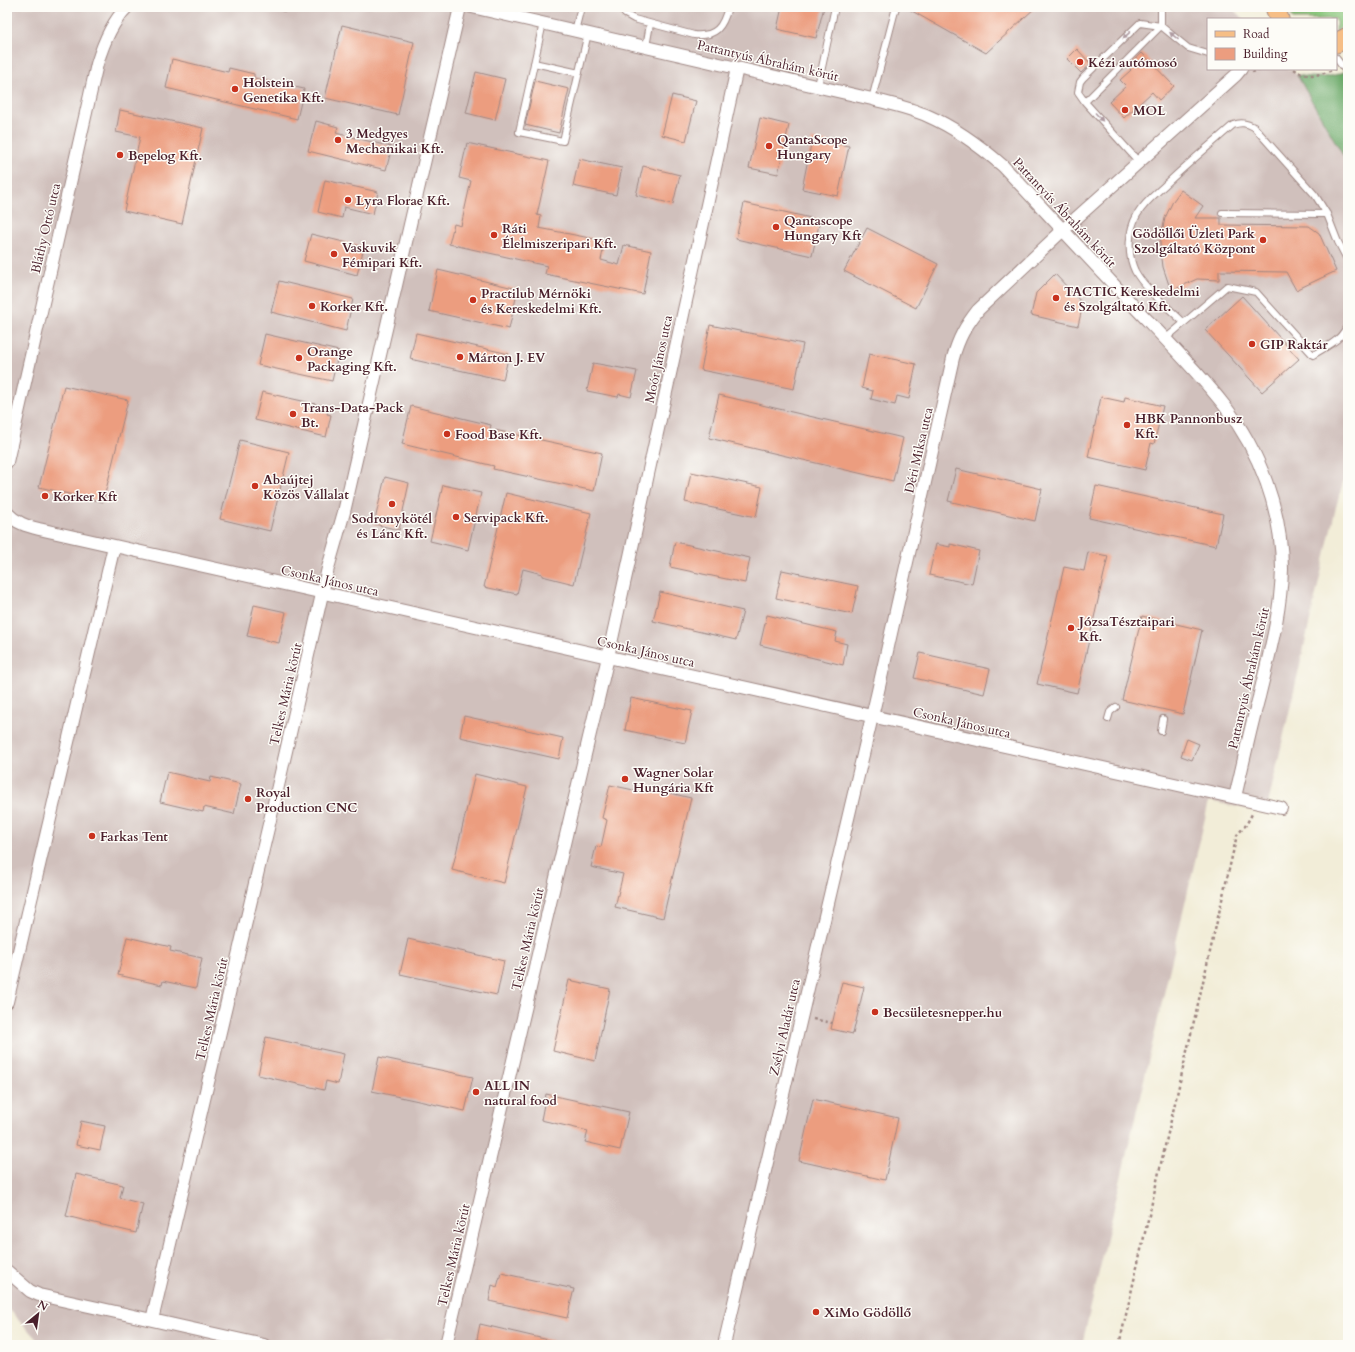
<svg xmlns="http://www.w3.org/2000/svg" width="1355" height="1352" viewBox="0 0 1355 1352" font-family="Cardo,serif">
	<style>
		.industrial { fill: #d0c0bc }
		.green { fill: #89c67c; stroke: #6a7254 }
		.forest { fill: #6eab6c; stroke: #5c654c }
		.building { fill: #ec9d7f }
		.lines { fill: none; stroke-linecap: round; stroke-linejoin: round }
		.service-casing { stroke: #9e8682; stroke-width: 8 }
		.minor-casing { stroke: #9e8682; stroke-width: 14 }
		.primary-casing { stroke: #9e8682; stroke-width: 21 }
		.path { stroke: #9e8682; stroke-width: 2.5; stroke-dasharray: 3 3; stroke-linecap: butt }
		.service { stroke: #fff; stroke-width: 6 }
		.minor { stroke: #fff; stroke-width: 12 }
		.primary { stroke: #f6be86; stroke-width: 19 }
		.oneway { fill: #ae9aa0 }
		.poi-dot { fill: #c8321e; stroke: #fdfcf7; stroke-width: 1.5 }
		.labels { text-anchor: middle; stroke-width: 3; stroke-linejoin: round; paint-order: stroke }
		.street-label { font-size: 13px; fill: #4a1f2b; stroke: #fdfcf7 }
		.poi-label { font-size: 13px; font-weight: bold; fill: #4a1f2b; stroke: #fdfcf7; text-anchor: start }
	</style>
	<rect width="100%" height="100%" fill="#fdfcf7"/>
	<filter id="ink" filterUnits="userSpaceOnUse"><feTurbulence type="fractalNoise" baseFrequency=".025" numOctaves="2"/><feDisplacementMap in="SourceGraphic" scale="8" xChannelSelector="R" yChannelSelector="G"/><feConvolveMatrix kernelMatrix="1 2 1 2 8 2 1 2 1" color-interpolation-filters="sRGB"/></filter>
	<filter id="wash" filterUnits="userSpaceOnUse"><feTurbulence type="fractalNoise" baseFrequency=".012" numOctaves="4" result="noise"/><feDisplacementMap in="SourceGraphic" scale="16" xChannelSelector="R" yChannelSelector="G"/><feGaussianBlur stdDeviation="0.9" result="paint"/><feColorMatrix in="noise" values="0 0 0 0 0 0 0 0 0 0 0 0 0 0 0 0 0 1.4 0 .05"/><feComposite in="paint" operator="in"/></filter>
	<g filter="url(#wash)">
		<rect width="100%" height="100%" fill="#f2edd8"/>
		<path class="industrial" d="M7,7h1224l12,12h-35v50h83l6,6 51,89v301l-12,42 -70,306 -57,-12 -127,544h-1040l-35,-38z"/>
		<path class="green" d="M1288,7h60c0,14 1,16 -12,24v-12h-43z"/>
		<path class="forest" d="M1348,70v94l-51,-89c18,4 34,3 51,-5z"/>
		<g id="blocks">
			<path class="building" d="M782,7h42l-8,31 -39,-9z
				M905,7h131l-50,46z
				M342,25l72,17 -16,73 -73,-17z
				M1077,49l14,15 -10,9 -14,-14z
				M1142,53l32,33 -15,14 -7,-8 -28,26 -15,-16 17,-16 -6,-6 11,-10 -3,-4z
				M172,59l56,13 1,-4 25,6v4l50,11 -7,30 -131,-31z
				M476,72l29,7 -10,41 -29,-7z
				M535,81l34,8 -10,44 -34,-8z
				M672,95l24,6 -10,40 -24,-6z
				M120,110l83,18 -21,96 -58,-13 16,-74 -24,-5z
				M760,118l29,7 -11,49 -29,-6z
				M316,121l22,6 -2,6 56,14 -6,23 -78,-19z
				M812,139l37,7 -11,50 -36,-7z
				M467,143l82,18 -12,54 4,1 -2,12 66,13 -4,19 18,5 5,-20 27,6 -8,43 -98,-20 2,-8 -98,-22 5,-20 7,2 10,-45 -12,-3z
				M579,159l43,9 -6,27 -43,-9z
				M643,166l37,9 -7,29 -37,-9z
				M325,180l53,12 -5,22 -29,-7 -2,11 -24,-6z
				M1181,190l22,16 -8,12h26v7l88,1 10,7 17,38 -40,19 -10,-18 -67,-1v9l-22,-1 -26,12 -8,-24 -3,-25 5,-24 8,-17z
				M744,203l76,17 -8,36 -76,-17z
				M867,228l71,36 -22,44 -72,-37z
				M311,234l53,13 -7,28 -53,-14z
				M438,270l80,19 -9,40 -80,-18z
				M1055,274l28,30 -5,22 -47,-11 5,-22z
				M279,281l74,18 -7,32 -75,-19z
				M1242,296l57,63 -37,33 -57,-62z
				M710,325l93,19 -9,45 -93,-19z
				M416,333l93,21 -6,26 -93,-21z
				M265,334l74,17 -7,30 -74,-16z
				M869,354l47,10 -7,35 -12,-3 -2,9 -24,-6 2,-8 -11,-3z
				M593,363l44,8 -6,26 -12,-3 -1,3 -31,-6z
				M64,386l64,14 -25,102 -64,-15z
				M262,392l67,15 -2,7 4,1 -5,22 -71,-17z
				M719,395l184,43 -10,43 -184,-43z
				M1101,397l23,5 1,-5 38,9 -9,38 -3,-1 -6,27 -57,-13z
				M411,406l80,19 -1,4 112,24 -8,38 -101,-22 1,-3 -92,-22z
				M240,440l49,12 -19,79 -50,-12z
				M956,469l86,20 -7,32 -87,-20z
				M691,472l71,15 -6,30 -71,-15z
				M385,477l24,6 -10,47 -25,-6z
				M443,485l38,8 -13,57 -38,-9z
				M1096,486l127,28 -7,32 -127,-28z
				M506,493l85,20 -17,71 -32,-8v-2l-19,-5 -6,25 -33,-7z
				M675,542l75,16 -5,25 -75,-16z
				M936,544l14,3v-3l29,7 -7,33 -43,-9z
				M1088,552l20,4 -31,137 -40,-9 27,-117 20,4z
				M782,570l76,16 -6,28 -76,-16z
				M660,592l83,19 -7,29 -83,-19z
				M254,605l32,7 -7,31 -32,-7z
				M767,615l70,17 -2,9 12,3 -4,21 -83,-20z
				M1142,616l60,14 -19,84 -61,-14z
				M920,653l70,16 -6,25 -70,-16z
				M631,698l61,13 -7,32 -60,-13z
				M464,716l99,22 -4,21 -99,-22z
				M1187,739l12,5 -7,16 -11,-4z
				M167,772l43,10 1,-5 30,7 -7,30 -30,-7 -1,5 -43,-10z
				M475,774l52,13 -23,96 -52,-13z
				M610,785l33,7 1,-5 47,11 -28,120 -48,-11 8,-33 -32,-7 5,-21 5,1 6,-27 -5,-2z
				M127,937l44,10 -1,4 32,7 -6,30 -33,-7 -1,4 -44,-10z
				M408,939l96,22 -7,34 -97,-21z
				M569,980l41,9 -15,72 -42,-10z
				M842,982l22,5 -11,47 -22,-5z
				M266,1037l78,17 -6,30 -12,-3 -2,9 -66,-15z
				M379,1057l94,20 -8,34 -93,-20z
				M546,1094l83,18 -9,38 -35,-8 3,-11 -47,-11z
				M813,1099l85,19 -13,62 -86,-19z
				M81,1121l24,5 -5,24 -24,-5z
				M76,1174l47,11 -3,13 23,6 -7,29 -70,-17z
				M501,1273l73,16 -7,29 -78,-17 3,-16 5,2z
				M480,1324l73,17 -1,4h-72l2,-4 -5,-2z"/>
		</g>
	</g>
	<g filter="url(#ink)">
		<use href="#blocks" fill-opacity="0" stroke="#9e8682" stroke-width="1"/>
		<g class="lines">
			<defs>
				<path id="service" d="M620,7l5,7 9,5 60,16c22,2 29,-8 34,-28
					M284,8v-1
					M543,23l-24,109 44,9 25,-108
					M575,31l6,-24
					M646,47l4,-23
					M1336,58l12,16
					M534,63l45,10
					M818,86l17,-79
					M872,99l24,-92
					M1085,102l-7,-10 2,-10 3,-4 57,-55 21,3v-19
					M1139,162l-54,-60 76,-76 27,22 20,6
					M1222,213l105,1
					M1183,322c-14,-14 -39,-34 -48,-51 -8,-17 -7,-40 2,-56 7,-12 17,-20 27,-29 22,-21 46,-41 69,-61 8,-3 13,-2 21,2l61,68 12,19 11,28 10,19
					M1165,339l62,-53 29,6 57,63c14,-9 30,-15 35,-32
					M1108,719l2,-7 6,-5
					M1161,731l2,-12"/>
				<path id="minor" d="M472,7l400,92c19,5 38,9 56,17 28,12 52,30 75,50 42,45 84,90 126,135 32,34 66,67 95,104 36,46 58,106 58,164 -1,44 -13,86 -23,128 -9,33 -16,67 -24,100
					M7,462l90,-398c6,-20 15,-42 30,-57
					M7,513c9,10 20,13 32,16l1242,279
					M7,1002l107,-456
					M7,1271l23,20 9,4 113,25
					M264,1345l-112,-25 126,-534 50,-218 16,-56 116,-505
					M446,1345l162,-688 129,-589
					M724,1345l154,-654 75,-333c6,-21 12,-31 25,-48l85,-80 173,-155 5,-6"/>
				<path id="primary" d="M1275,7l4,12
					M1336,43l12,-6"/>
			</defs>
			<use href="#service" class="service-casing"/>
			<use href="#minor" class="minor-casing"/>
			<use href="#primary" class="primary-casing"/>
			<path class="path" d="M1294,69c14,10 26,6 41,0
				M1252,72l11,-3
				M813,1019l19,4
				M1119,1345l118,-510 9,-10 6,-11"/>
			<use href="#service" class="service"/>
			<use href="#minor" class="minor"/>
			<use href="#primary" class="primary"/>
		</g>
		<defs><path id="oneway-solid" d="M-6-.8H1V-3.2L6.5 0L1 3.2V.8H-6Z"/></defs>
		<g class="oneway">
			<use href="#oneway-solid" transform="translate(1127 35) rotate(136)"/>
			<use href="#oneway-solid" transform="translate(1174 36) rotate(-140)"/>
			<use href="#oneway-solid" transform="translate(1099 117) rotate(48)"/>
		</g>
	</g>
	<g class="poi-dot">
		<circle cx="1080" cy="62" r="4"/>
		<circle cx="235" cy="89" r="4"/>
		<circle cx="1125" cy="110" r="4"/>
		<circle cx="338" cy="140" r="4"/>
		<circle cx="769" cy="146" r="4"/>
		<circle cx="120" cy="155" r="4"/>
		<circle cx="348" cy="200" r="4"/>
		<circle cx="776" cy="227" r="4"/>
		<circle cx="494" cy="235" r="4"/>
		<circle cx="1263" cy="240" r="4"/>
		<circle cx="334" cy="254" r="4"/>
		<circle cx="1056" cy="298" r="4"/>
		<circle cx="473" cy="300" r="4"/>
		<circle cx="312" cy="306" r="4"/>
		<circle cx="1252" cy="344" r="4"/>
		<circle cx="460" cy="357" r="4"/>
		<circle cx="299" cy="358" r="4"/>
		<circle cx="293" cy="414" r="4"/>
		<circle cx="1127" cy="425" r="4"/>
		<circle cx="447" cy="434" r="4"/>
		<circle cx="255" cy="486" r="4"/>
		<circle cx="45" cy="496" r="4"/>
		<circle cx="392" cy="504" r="4"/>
		<circle cx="456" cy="517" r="4"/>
		<circle cx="1071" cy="628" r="4"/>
		<circle cx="625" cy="779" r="4"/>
		<circle cx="248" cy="799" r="4"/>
		<circle cx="92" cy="836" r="4"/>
		<circle cx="875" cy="1012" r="4"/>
		<circle cx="476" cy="1092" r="4"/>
		<circle cx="816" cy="1312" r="4"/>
	</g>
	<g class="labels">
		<g class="street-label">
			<text transform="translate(768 60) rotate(13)" y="5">Pattantyús Ábrahám körút</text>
			<text transform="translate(1065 212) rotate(47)" y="5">Pattantyús Ábrahám körút</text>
			<text transform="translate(45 228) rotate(-77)" y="5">Bláthy Ottó utca</text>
			<text transform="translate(658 359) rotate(-78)" y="5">Moór János utca</text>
			<text transform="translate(918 450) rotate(-77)" y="5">Déri Miksa utca</text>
			<text transform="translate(330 580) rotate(13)" y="5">Csonka János utca</text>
			<text transform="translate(646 651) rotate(13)" y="5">Csonka János utca</text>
			<text transform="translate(1248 678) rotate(-77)" y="5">Pattantyús Ábrahám körút</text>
			<text transform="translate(285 694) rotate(-77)" y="5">Telkes Mária körút</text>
			<text transform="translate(962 722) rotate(13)" y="5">Csonka János utca</text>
			<text transform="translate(527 939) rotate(-77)" y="5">Telkes Mária körút</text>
			<text transform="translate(211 1009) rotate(-77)" y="5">Telkes Mária körút</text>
			<text transform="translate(784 1027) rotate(-77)" y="5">Zsélyi Aladár utca</text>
			<text transform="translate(453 1255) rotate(-77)" y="5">Telkes Mária körút</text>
		</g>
		<g class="poi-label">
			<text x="1088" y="67">Kézi autómosó</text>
			<text x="243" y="87">Holstein<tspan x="243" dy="15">Genetika Kft.</tspan></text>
			<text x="1133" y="115">MOL</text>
			<text x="346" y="138">3 Medgyes<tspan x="346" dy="15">Mechanikai Kft.</tspan></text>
			<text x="777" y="144">QantaScope<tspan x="777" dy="15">Hungary</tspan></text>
			<text x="128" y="160">Bepelog Kft.</text>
			<text x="356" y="205">Lyra Florae Kft.</text>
			<text x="784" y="225">Qantascope<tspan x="784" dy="15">Hungary Kft</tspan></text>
			<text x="502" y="233">Ráti<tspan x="502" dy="15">Élelmiszeripari Kft.</tspan></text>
			<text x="1255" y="238" text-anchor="end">Gödöllői Üzleti Park<tspan x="1255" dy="15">Szolgáltató Központ</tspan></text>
			<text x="342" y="252">Vaskuvik<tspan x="342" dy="15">Fémipari Kft.</tspan></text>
			<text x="1064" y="296">TACTIC Kereskedelmi<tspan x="1064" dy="15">és Szolgáltató Kft.</tspan></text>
			<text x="481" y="298">Practilub Mérnöki<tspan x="481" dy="15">és Kereskedelmi Kft.</tspan></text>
			<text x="320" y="311">Korker Kft.</text>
			<text x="1260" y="349">GIP Raktár</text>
			<text x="307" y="356">Orange<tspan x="307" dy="15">Packaging Kft.</tspan></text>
			<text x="468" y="362">Márton J. EV</text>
			<text x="301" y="412">Trans-Data-Pack<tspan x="301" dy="15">Bt.</tspan></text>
			<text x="1135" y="423">HBK Pannonbusz<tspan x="1135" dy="15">Kft.</tspan></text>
			<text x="455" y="439">Food Base Kft.</text>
			<text x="263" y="484">Abaújtej<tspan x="263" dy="15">Közös Vállalat</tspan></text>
			<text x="53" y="501">Korker Kft</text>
			<text x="464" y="522">Servipack Kft.</text>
			<text x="392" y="523" text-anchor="middle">Sodronykötél<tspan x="392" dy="15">és Lánc Kft.</tspan></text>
			<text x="1079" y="626">JózsaTésztaipari<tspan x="1079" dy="15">Kft.</tspan></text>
			<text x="633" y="777">Wagner Solar<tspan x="633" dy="15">Hungária Kft</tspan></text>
			<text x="256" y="797">Royal<tspan x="256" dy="15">Production CNC</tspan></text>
			<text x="100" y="841">Farkas Tent</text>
			<text x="883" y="1017">Becsületesnepper.hu</text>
			<text x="484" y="1090">ALL IN<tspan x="484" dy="15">natural food</tspan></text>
			<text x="824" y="1317">XiMo Gödöllő</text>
		</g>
	</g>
	<rect width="1355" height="1352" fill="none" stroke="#fdfcf7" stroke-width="24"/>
	<rect x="1207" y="18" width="130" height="52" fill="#fdfcf7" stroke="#b5a4a5"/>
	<rect x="1215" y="31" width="20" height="6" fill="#f6be86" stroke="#b5a4a5"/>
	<text x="1243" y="38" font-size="12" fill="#4a1f2b">Road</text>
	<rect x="1215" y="48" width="20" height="12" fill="#ec9d7f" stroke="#b5a4a5"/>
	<text x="1243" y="58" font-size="12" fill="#4a1f2b">Building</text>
	<g transform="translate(38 1314) rotate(29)" stroke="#fdfcf7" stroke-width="3" paint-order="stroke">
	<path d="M0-3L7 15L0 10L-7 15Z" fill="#4a1f2b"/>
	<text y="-6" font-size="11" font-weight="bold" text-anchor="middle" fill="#4a1f2b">N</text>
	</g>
</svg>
